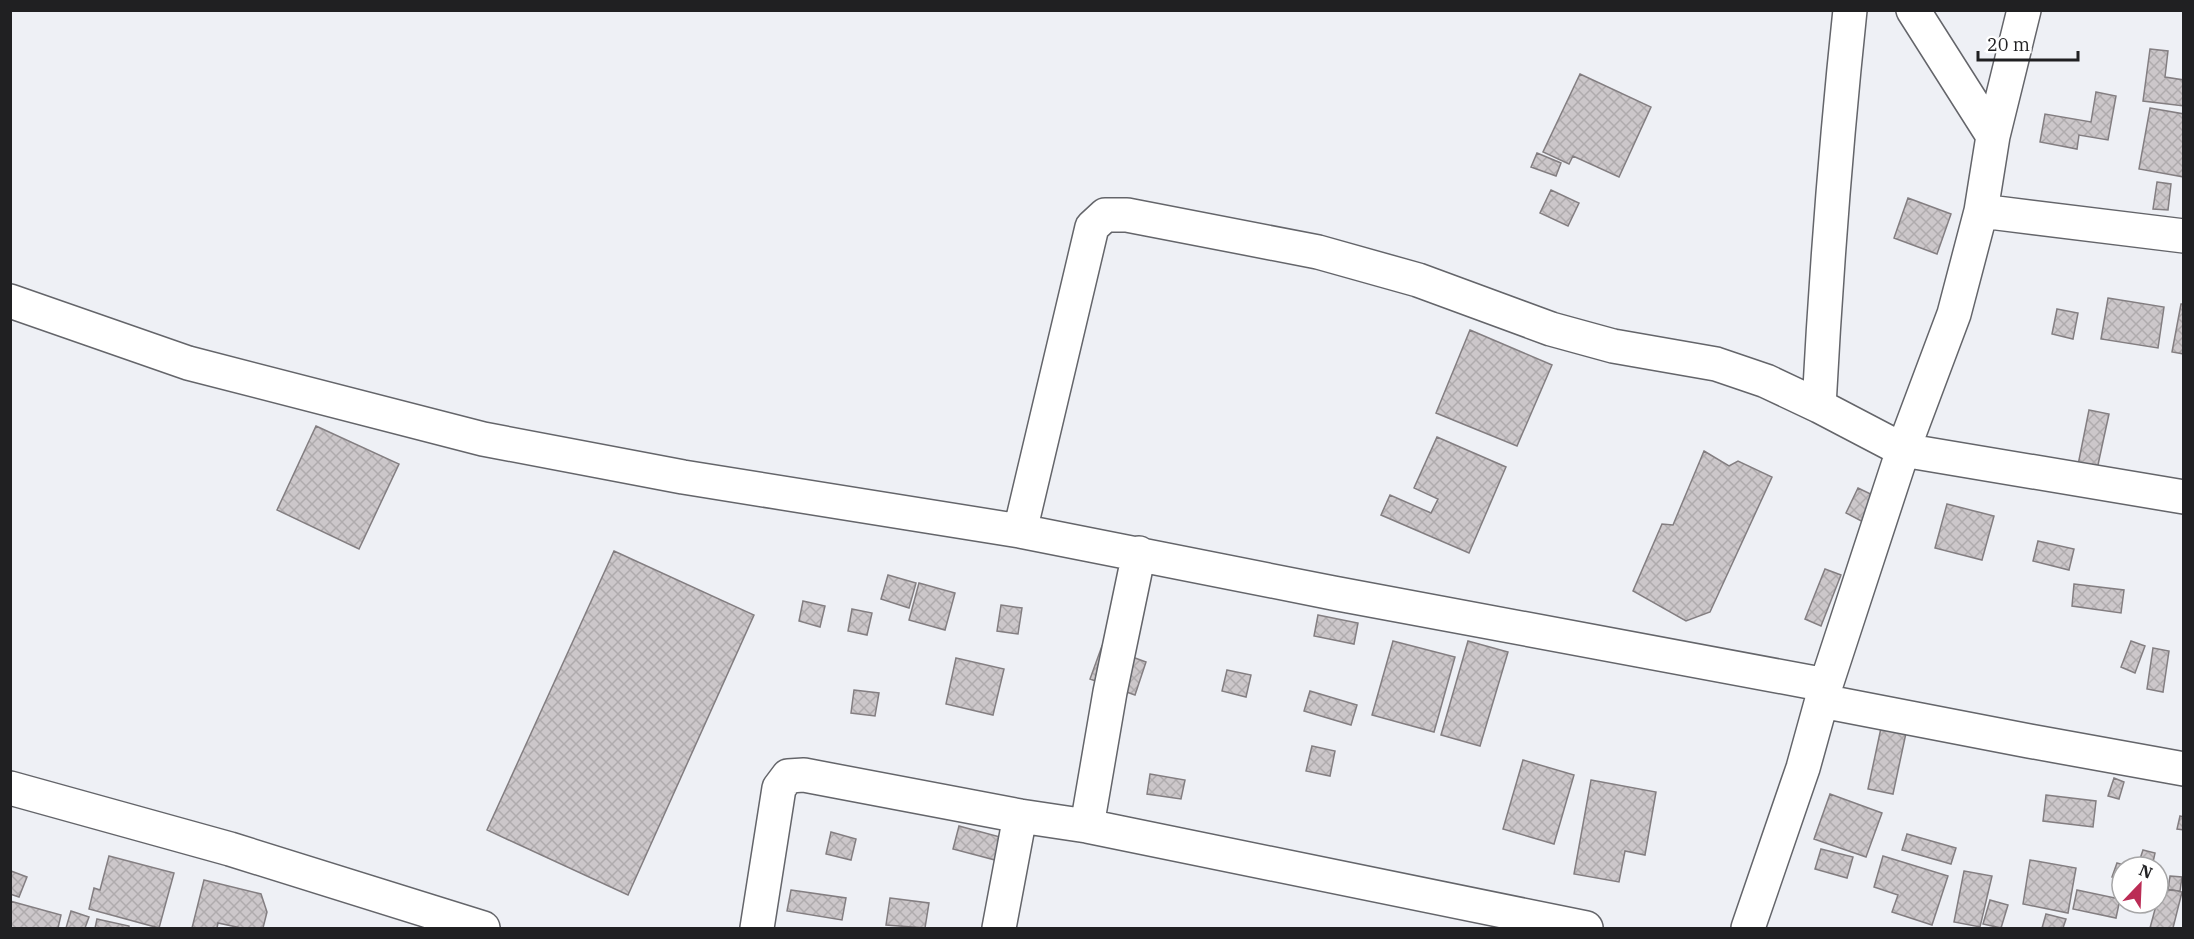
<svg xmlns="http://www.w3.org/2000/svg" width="2194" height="939" viewBox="0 0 2194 939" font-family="'IBM Plex Serif',serif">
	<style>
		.building { fill: url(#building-cross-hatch); stroke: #837e81; stroke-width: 1.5 }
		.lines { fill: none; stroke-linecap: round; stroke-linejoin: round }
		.minor-casing { stroke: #64656a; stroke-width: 36 }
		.minor { stroke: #fff; stroke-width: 33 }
	</style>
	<defs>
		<pattern id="building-cross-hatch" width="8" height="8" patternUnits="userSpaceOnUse" patternTransform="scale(1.5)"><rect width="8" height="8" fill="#ccc7ca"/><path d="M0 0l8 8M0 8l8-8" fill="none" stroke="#afabad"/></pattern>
	</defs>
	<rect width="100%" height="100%" fill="#eef0f5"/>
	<path class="building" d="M2150,49l18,2 -3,26 19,3v26l-41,-5z
		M1580,74l71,33 -32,70 -46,-21 -4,8 -26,-12z
		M2096,92l20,4 -8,44 -29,-5 -2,14 -37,-7 5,-28 46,8z
		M2150,108l34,6v63l-45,-8z
		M1537,153l24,10 -5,13 -25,-9z
		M2157,182l14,2 -3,26 -15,-1z
		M1551,190l28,13 -11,23 -28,-13z
		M1908,198l43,16 -14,40 -43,-16z
		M2108,298l56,9 -6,41 -57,-9z
		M2181,304h3v50l-12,-2z
		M2057,309l21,4 -5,26 -21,-5z
		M1470,330l82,35 -35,81 -81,-33z
		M2089,410l20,4 -13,60 -19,-4z
		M316,426l83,38 -40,85 -82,-39z
		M1437,437l69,30 -37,86 -88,-38 9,-20 41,18 7,-14 -24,-11z
		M1704,451l25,15 9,-5 34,16 -62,135 -24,9 -53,-30 29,-67 11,1z
		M1858,488l21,10 -12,26 -21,-11z
		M1947,504l47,12 -12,44 -47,-12z
		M2038,541l36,8 -5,21 -36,-9z
		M614,551l140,64 -126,280 -141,-65z
		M1825,569l16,6 -20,51 -16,-7z
		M888,575l28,8 -7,25 -28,-9z
		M919,583l36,10 -10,37 -36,-10z
		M2074,584l50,6 -3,23 -49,-7z
		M803,601l22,5 -5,21 -21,-6z
		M1001,605l21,3 -4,26 -21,-3z
		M852,609l20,4 -5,22 -19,-4z
		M1318,615l40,8 -4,21 -40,-8z
		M1393,641l62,16 -21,75 -62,-17z
		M1468,641l40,11 -28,94 -39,-11z
		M2131,641l14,5 -10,27 -14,-6z
		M1102,646l44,16 -11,33 -45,-16z
		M2153,648l16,3 -6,41 -16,-3z
		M956,658l48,11 -11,46 -47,-11z
		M1227,670l24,5 -5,22 -24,-6z
		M854,690l25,3 -4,23 -24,-3z
		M1310,691l47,14 -6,20 -47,-14z
		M1881,728l25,5 -13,61 -25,-5z
		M1312,746l23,5 -5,25 -24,-5z
		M1523,760l51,15 -20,69 -51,-15z
		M1150,774l35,6 -4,19 -34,-5z
		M2114,778l10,4 -5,17 -11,-3z
		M1591,780l65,12 -11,63 -20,-4 -6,31 -45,-8z
		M1830,794l52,19 -16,44 -52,-18z
		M2046,795l50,6 -3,26 -50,-6z
		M2180,816l4,1v13l-7,-1z
		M959,826l41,11 -5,23 -42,-11z
		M831,832l25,7 -5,21 -25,-6z
		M1907,834l49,14 -5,16 -49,-14z
		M1821,849l32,8 -6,21 -32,-9z
		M2143,850l12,3 -3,14 -14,-2z
		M109,856l65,17 -15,55 -70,-19 5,-21 6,2z
		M1883,856l65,20 -16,49 -40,-13 6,-17 -24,-8z
		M2030,860l46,8 -8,45 -45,-9z
		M2117,863l14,4h-9v12l-10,-2z
		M11,871l16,6 -8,20 -9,-3z
		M1964,871l28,5 -12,51 -26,-5z
		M2170,876l12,1 -2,14 -12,-1z
		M204,880l57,14 6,18 -4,16h-22l-23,-5 -1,5h-25z
		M2161,887l21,5 -9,36h-23z
		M791,890l55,8 -4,22 -55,-9z
		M2077,890l43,9 -4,19 -43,-9z
		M890,898l39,5 -4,25 -39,-3z
		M1990,900l18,5 -7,23 -18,-4z
		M10,901l51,14 -3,13h-48z
		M71,911l18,6 -4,11h-19z
		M2046,914l20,5 -3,9h-21z
		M97,919l32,7v2h-34z"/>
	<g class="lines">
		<defs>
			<path id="minor" d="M1913,10l80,126
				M1981,211l203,25
				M10,301l178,62 295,76 200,38 337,54 313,62 493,92
				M1819,406c7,-132 17,-264 31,-396
				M1020,531l72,-304 13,-12h22l191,37 100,28 133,49 62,17 103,18 50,17 53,25 84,44 281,47
				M1822,701l207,40 155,28
				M10,788l220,61 253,79
				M1087,826l23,-134 29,-139
				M757,928l22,-140 9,-12 16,-1 216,41 67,10 499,102
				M999,928l21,-112
				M1748,928l55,-160 23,-83 77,-235 51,-136 27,-103 12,-75 31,-126"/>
		</defs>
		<use href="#minor" class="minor-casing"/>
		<use href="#minor" class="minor"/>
	</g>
	<rect width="2194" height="939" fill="none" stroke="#202022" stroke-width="24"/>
	<g transform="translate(2140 885) rotate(23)"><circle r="28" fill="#ffffff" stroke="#a6a6a7" stroke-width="1.5"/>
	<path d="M0-4.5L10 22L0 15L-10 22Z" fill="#bb2c55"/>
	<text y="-9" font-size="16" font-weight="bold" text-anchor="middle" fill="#202022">N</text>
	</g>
	<path d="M1978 51v9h100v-9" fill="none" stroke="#202022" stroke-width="3"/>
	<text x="1987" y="51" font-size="18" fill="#202022" stroke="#ffffff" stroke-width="4.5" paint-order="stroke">20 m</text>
</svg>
